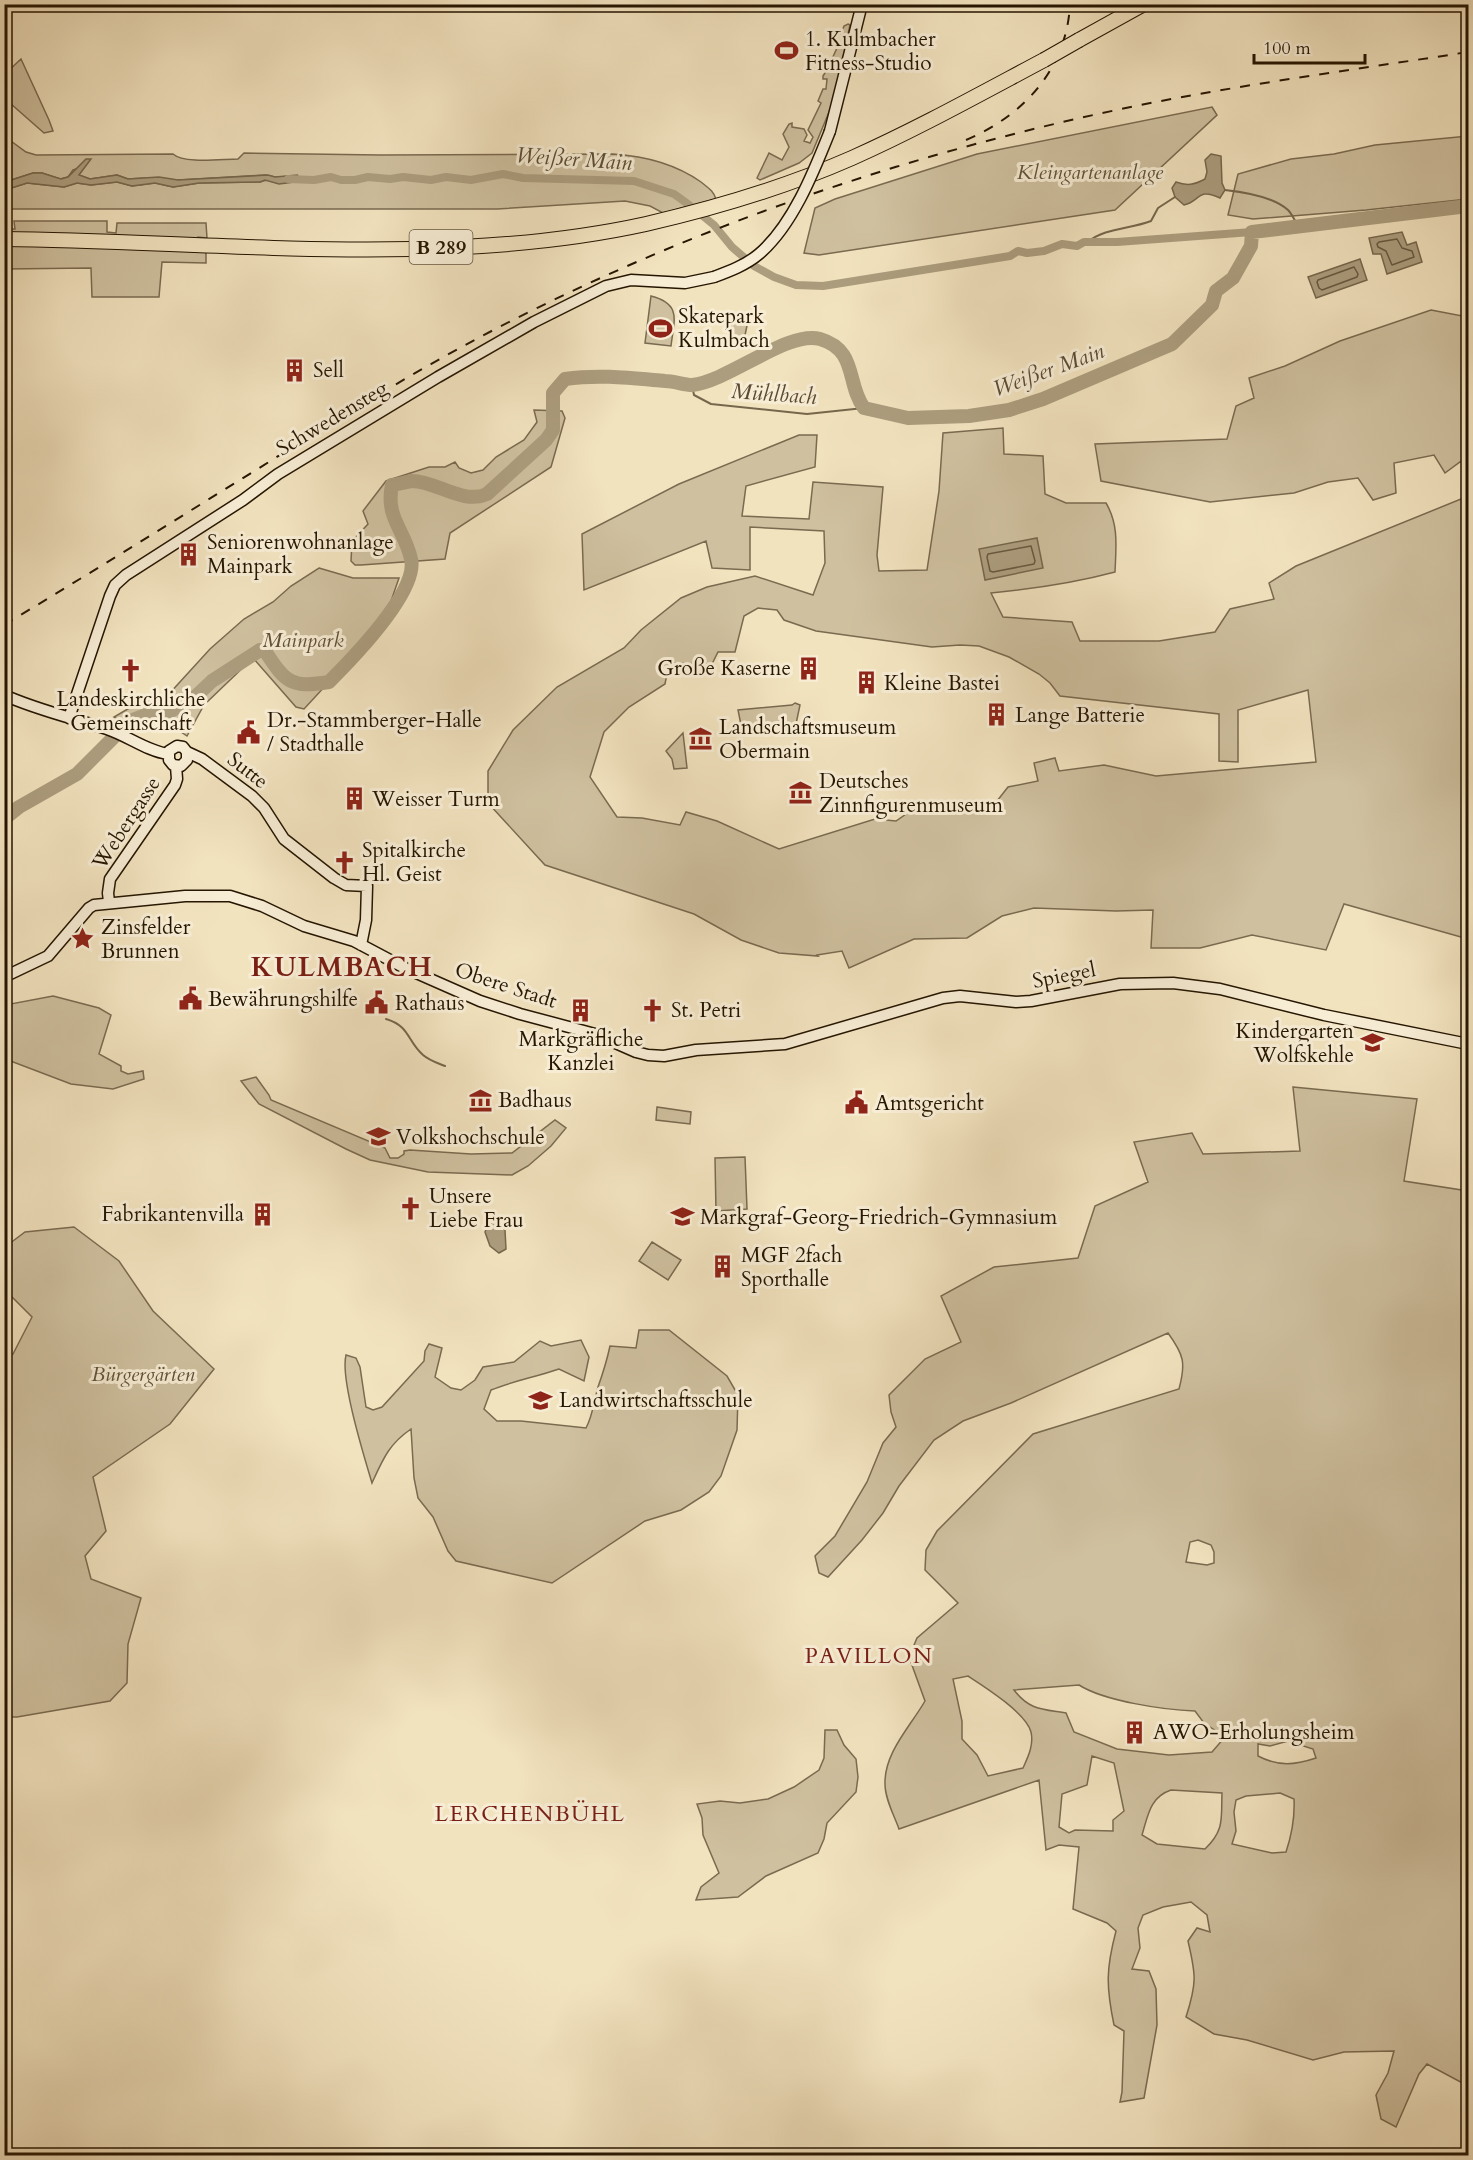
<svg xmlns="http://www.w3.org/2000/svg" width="1473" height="2160" viewBox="0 0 1473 2160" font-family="Cardo,serif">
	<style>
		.green { fill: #cfc09f; stroke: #7a6a50; stroke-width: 1.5; fill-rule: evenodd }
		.water { fill: #ac9d7e; stroke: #76674c; stroke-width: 1.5 }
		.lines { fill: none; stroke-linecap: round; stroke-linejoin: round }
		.shore { stroke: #685940; stroke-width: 1.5 }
		.stream { stroke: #76674c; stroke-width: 2 }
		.canal { stroke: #ac9d7e; stroke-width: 8 }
		.river { stroke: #ac9d7e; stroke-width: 14 }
		.secondary-casing { stroke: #251501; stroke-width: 13 }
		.highway-casing { stroke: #251501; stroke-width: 16 }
		.secondary { stroke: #f7edd5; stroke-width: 10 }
		.highway { stroke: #f2e3bf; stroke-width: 14 }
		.rail { stroke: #251501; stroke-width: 2; stroke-dasharray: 10 10; stroke-linecap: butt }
		.secondary-bridge-casing { stroke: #251501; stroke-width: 13; stroke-linecap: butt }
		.highway-bridge-casing { stroke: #251501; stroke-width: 16; stroke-linecap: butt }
		.secondary-bridge { stroke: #f7edd5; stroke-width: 10 }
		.highway-bridge { stroke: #f2e3bf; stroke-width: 14 }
		.labels { text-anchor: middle; stroke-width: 6; stroke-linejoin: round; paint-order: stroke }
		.shield { fill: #f7edd5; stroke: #645641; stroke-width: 1.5 }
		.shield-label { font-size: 20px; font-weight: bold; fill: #251501 }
		.poi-label { font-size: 21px; fill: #251501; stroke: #f7edd5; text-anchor: start }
		.park-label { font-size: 21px; font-style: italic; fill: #605138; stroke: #f7edd5 }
		.street-label { font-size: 21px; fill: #251501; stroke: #f7edd5 }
		.water-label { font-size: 22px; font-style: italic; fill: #5b4b33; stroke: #f7edd5 }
		.neighbourhood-label { font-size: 22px; letter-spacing: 1.5px; fill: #7a1f14; stroke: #f7edd5 }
		.district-label { font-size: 27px; font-weight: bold; letter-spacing: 1.5px; fill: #7a1f14; stroke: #f7edd5 }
	</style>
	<rect width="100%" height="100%" fill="#f2e3bf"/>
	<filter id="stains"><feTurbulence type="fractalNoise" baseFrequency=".00333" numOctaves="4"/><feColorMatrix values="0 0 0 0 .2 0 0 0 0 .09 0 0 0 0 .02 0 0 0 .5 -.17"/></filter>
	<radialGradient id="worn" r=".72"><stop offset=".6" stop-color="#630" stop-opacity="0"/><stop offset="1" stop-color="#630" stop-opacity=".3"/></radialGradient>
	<path class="green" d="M848,24l2,1 -16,75 -22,53 -13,10 -39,17 -3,-2 12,-25 13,7 7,-13 -6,-13 6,-10 3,-1v4l12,2 3,6 -3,6 6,2 3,-6 -5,-7 13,-27 -3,-2 5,-12h3l1,-10h-4v-3l9,-14 -1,-1 6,-13h2l5,-13 -3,-1 3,-8z
		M21,59l28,61 4,11 -9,2 -33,-29 -6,6v-36z
		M1212,107l5,8 -102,95 -296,45 -15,-2 11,-45 20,-9 142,-45z
		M4,136l22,16 10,3 137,-1c11,10 49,5 65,5l6,-6 136,2 233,-1c32,2 61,9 88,28 7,6 12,8 15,17l-53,14 -13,-7 -25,-5 -128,8h-492v-19l22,-7 37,4 13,-4 14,2 26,-3 15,4 23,-3 18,4 26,-4 61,-1c15,-7 18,10 37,-6l-22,1 -10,-2 -87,5 -32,-2 -18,1 -11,-4 -27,4 -11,-4 4,-8 -10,3 -5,7 -8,2 -18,-6h-9l-28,9z
		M1468,136v63l-102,11 -113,9 -25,-4 10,-41 53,-15 43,-5 41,-9z
		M14,221h93v11l9,1 1,-10h89l1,15 -9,-1v3l-193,-6v-5h10z
		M4,243l202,6v14l-44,-1 -3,35h-67l-1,-29 -86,1z
		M651,296c31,8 23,24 20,50l-26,-3z
		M1431,310l37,7v141l-8,4 -15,11 -11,-18 -40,8 2,30 -23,7 -15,-22 -30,4 -34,11 -84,9 -109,-21 -6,-37 132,-5 9,-33 18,-8 -5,-20 36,-12 55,-25z
		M734,313l15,3 -5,24 -15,-3z
		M534,410l28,1 3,7 -14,49 -101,66 -5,26 -84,6h-6l-4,-4 1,-20 16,-17 -5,-13 23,-30 43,-14h16l10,-5 4,6 12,5 12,-3 13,-13 28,-17 13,-18z
		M1003,428l1,26 39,2 2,38 21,9h40c13,22 10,44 9,69 -41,11 -83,17 -124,21l12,24 69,5 8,19h79l56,-9 15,-23 44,-10 -5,-16 27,-17 170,-69 2,-11v453l-124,-35 -18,46 -74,-15 -52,13h-49l2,-38 -37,1 -82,-3 -32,8 -35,22 -53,1 -65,29 -7,-17 -25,4 1,1 -39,-3 -38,-13 -47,-26 -149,-49 -57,-62v-32l25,-41 44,-43 67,-39 17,-18 40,-32 26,-11 48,-11 58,19 12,-32 -1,-32 -74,-4v43l-38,-2 -6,-27 -122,49 -2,-56 97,-50 120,-49h18l-2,32 -69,19 -4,30 67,3 4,-37 70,5 -6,68 2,16 48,-1 12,-79 4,-58zM758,608l19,2 7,10 32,11 116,16 28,-2 19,1 30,11 30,17 11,9 10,13 159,18v47l19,1v-52l70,-20 8,72 -160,14 -52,-11 -45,6 -4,-13 -21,5 4,18 -30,6 -11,14 -25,2 -45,10 -15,-3 -16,11 -21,-2 -96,30 -62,-28 -31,-9 -6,13 -38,-7 -25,-1 -27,-40 14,-45 25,-25 36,-23 4,-21 43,1 6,-12h17l9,-36z
		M319,568l34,10h46l-9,26 -16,24 -22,29 -48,52 -8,-2 -43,-49 -49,47 -17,31 -27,-18 -24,12 -22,-13 29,-17 25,-5 42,-46 34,-30 29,-17 18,-16z
		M795,703l5,2 -4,19 -55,1 -3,-15 54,-5z
		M683,733l4,35 -13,1 -2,-10 -6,-8z
		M53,996l46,12 12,7 -12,39 22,12v5l7,3 15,-3 1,8 -31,10 -42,-5 -63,-24h-3v-55z
		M256,1077l13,18 2,5 114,48 5,10h8l6,-4v-3l6,-1 61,4 41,-1 43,-33 11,8 -15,18 -23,20 -16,9 -84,-3 -58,-12 -24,-11 -87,-45 -18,-23z
		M1293,1087l124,12 -13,82 64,10v895l-41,-22 -8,10 -23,53 -15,-8 -5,-24 12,-22 6,-22 -50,1 -31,8 -66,-20 -33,-6 -28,-17c11,-34 10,-42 2,-76l9,-13 13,4 -3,-17 -16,-13 -28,5 -20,8 -5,13 2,20 -8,21 17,2 7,18 1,36 -13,73 -24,4 2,-10 2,-61 -10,-6c-8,-39 -8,-56 2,-94l-9,-8 -34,-14 6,-62 -20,-2 -13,5 -7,-70 -140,49c-5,-14 -14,-30 -14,-45 -1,-31 25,-57 40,-83l-16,-44 8,-19 41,-35 -33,-33 1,-20 11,-19 96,-97 146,-45c7,-26 5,-34 -11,-56l-157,70 -48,18 -29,19 -35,46 -16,27 -21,27 -34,37 -9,-4 -4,-17 20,-20 32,-54 16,-39 13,-16 -5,-15 -2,-17 36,-36 36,-17 -20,-46 53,-29 84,-9 17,-52 53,-24 -14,-40 58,-9 11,21 97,-3zM1198,1540l13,5 3,7v11l-7,2 -21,-3 4,-20zM968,1676c17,11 58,37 63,56 3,13 -3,25 -8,36l-35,8 -11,-21 -15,-16v-18l-9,-42zM1079,1685c25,16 85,25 116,26l9,12 21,14 -13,15 -43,3 -52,-6 -43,-17 -8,-19c-24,-4 -37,-3 -52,-23zM1288,1741l25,8 3,9c-21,7 -37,9 -58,-2v-12l12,2zM1092,1756l22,7 10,48 -11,9v11l-38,-1 -6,3 -10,-6 3,-33 25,-9zM1171,1790l51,3c-1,25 3,37 -17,56l-48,-5 -15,-9c6,-20 8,-38 29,-45zM1280,1793l14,6c1,19 -2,35 -8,53l-14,1 -40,-9 4,-13 -2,-19 2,-12 10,-4z
		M657,1107l34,5 -1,12 -34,-4z
		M745,1157l2,52 -31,2 -1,-53z
		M74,1227l45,34 34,50 61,58 -44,55 -77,53 13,54 -21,25 6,23 50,19 -13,46 -1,39 -17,18 -93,16h-12v-359l8,-4 19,-37 -27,-27v-43l20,-15z
		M652,1242l29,18 -13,20 -29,-19z
		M639,1330h30l58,46 11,19 -1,35 -16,46 -12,16 -28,18 -36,11 -93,62 -96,-22 -8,-10 -15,-34 -15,-19 -4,-20 -3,-49c-22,15 -28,30 -39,54 -8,-27 -32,-104 -26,-128l10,3 4,9 6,40 7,3 9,-3 42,-46 1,-10 4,-7 13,4 -7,29 16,11 10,2 14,-10 8,-13 31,-5 26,-21 11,5 30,-6 8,17 -5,24 -25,-12c-23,8 -46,12 -68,21l-7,19 13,12h24l65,7c7,-13 8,-27 12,-41 5,-14 9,-27 12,-41l26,2z
		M825,1730h12l7,15 12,14 2,18 -2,15 -29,31 -3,16 -6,14 -52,23 -28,21 -42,3 5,-13 18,-14 -16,-38 -1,-17 -5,-14 23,-3 20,2 28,-4 26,-12 25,-17 5,-12z"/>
	<path class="water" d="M1211,154l10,2 1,27 3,7 -5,8c-23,-11 -19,3 -36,7l-9,-8 -3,-9 4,-6c11,4 18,3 29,-3l2,-7 -2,-12z
		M86,159h5l-12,16 11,4 27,-4 11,4 31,-2 19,3 90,-5 7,2 22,-2 -3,7 -15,2 -14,-4 -5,2 -61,1 -26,4 -18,-4 -23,3 -15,-4 -26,3 -14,-2 -13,4 -37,-4 -22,7v-8l28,-9h9l19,6 7,-2z
		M1402,232l5,13 9,-3 6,20 -35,12 -6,-20h-8l-4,-16z
		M1360,259l7,21 -51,18 -8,-21z
		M1037,538l6,30 -58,12 -6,-31z
		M504,1216l3,1 3,6 -5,7 1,19 -7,4 -9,-7 -5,-14 4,-10h7z"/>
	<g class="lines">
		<path class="shore" d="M1397,239l5,9 10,3 2,6 -22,8 -6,-14 -8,-4 -1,-3 2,-2z
			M1354,267l4,7 -1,3 -35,13 -3,-2 -2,-6 1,-2z
			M1031,546l4,15 -1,3 -41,8 -3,-1 -3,-14 1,-3z"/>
		<path class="stream" d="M1225,190c18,2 49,7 63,20 4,4 7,11 10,16
			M1088,242c16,-14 43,-13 63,-21l7,-13 17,-11
			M692,385l2,10 17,9 96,10 57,-6
			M386,1019c24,7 21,22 37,36 7,6 15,8 22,11
			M1008,2155l2,1"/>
		<path class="canal" d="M288,179l26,1 17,-3 10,3h14l13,-3 22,2 13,-2 28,3 15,-3 25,3 32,-6 20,4 111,3 40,13 14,10 26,21 18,22 22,19 20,11 22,8 27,1 187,-30 8,-5 9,2 17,-2 18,-7 15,2 7,-4h33l135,-10"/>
		<path class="river" d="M4,819l15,-12 58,-33 53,-53 26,-10h15l24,-14 17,-16 48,-31 5,1c21,32 26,37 64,31 23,-23 90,-91 82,-123 -6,-29 -26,-41 -19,-74 7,-1 14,-3 20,-4 24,0 51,24 75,13l59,-54 7,-10v-37l12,-14c34,-5 66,-1 100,2 9,0 19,4 27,4 37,-4 96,-55 128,-46 38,11 26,45 44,69l44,10 61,-2 40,-6 34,-11 129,-55 40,-39 4,-14 17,-13 18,-32 1,-14 216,-26"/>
		<defs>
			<path id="secondary" d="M830,131l32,-127
				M4,695c33,15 69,23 103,34 21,7 40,22 61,25
				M69,718l41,-122 5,-11 11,-10 117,-75 35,-26 160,-97 96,-55 72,-36 25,-6 54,3 29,-6
				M187,752v8l-6,6 -8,-1 -4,-5v-9l8,-5 6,1 4,5 15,7 50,37 12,12 20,31 50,39 12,7 21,1 -1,34 -5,25
				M109,902l-1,-9 2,-14 65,-94 2,-6 -1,-13
				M4,977l44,-21 41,-48 5,-3 91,-9h45l32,10 42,20 50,15 51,27 75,33 40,13 75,20 41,18 12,3 16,1 32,-6 89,-6 158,-46 17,-2 56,6 15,-1 89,-17 53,-1 47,6 104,26 144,29"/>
			<path id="highway" d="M1079,40l65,-36
				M4,239c209,2 437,30 642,-15 69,-16 140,-37 206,-66 65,-29 128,-64 192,-98"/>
		</defs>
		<use href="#secondary" class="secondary-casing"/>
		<use href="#highway" class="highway-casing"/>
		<use href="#secondary" class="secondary"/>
		<use href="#highway" class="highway"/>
		<path class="rail" d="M966,140c57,-24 101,-71 104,-136
			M4,625c85,-51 168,-103 252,-155 91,-57 181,-113 277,-160 186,-92 385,-158 588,-201 115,-24 232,-39 347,-57"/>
		<defs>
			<path id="secondary-bridge" d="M714,277c16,-6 32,-12 45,-23 34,-29 55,-83 71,-123"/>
			<path id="highway-bridge" d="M1044,60l35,-20"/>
		</defs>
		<use href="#secondary-bridge" class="secondary-bridge-casing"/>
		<use href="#highway-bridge" class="highway-bridge-casing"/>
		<use href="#secondary-bridge" class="secondary-bridge"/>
		<use href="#highway-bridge" class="highway-bridge"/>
	</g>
	<defs>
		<symbol id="stadium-bare" viewBox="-9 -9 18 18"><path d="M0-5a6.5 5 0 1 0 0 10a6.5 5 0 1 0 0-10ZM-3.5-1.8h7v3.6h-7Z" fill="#8f2418" stroke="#f7edd5" stroke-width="2.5" paint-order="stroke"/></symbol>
		<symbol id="building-bare" viewBox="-9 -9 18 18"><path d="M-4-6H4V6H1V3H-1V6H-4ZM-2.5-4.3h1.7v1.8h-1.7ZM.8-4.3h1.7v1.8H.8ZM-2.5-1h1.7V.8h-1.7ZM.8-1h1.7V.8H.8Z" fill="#8f2418" stroke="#f7edd5" stroke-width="2.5" paint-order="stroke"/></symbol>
		<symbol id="church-bare" viewBox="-9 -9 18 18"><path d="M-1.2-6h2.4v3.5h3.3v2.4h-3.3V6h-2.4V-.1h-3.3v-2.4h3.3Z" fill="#8f2418" stroke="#f7edd5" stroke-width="2.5" paint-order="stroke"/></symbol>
		<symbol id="civic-bare" viewBox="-9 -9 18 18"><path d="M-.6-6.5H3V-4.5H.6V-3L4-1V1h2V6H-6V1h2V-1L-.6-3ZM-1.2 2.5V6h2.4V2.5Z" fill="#8f2418" stroke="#f7edd5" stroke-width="2.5" paint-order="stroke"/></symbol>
		<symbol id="museum-bare" viewBox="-9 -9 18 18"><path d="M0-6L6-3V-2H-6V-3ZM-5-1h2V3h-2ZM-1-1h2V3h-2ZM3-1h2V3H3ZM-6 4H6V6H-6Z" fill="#8f2418" stroke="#f7edd5" stroke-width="2.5" paint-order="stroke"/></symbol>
		<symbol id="sight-bare" viewBox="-9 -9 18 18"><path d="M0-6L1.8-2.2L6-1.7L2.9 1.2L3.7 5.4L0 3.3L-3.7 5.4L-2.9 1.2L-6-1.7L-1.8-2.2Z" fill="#8f2418" stroke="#f7edd5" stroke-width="2.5" paint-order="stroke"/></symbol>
		<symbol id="school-bare" viewBox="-9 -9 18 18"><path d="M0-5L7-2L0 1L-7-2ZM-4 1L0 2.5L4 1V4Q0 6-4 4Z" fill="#8f2418" stroke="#f7edd5" stroke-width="2.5" paint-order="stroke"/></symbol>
		<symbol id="university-bare" viewBox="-9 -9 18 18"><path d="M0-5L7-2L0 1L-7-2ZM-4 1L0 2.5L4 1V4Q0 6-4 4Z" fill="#8f2418" stroke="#f7edd5" stroke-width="2.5" paint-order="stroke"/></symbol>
	</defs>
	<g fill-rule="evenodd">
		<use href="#stadium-bare" x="770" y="34" width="33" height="33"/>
		<use href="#stadium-bare" x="644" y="312" width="33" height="33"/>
		<use href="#building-bare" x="278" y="354" width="33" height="33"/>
		<use href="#building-bare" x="172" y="538" width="33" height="33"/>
		<use href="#building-bare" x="792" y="652" width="33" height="33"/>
		<use href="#church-bare" x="114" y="654" width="33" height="33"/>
		<use href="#building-bare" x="850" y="666" width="33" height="33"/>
		<use href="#building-bare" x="980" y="698" width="33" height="33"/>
		<use href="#civic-bare" x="232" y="716" width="33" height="33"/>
		<use href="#museum-bare" x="684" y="722" width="33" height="33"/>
		<use href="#museum-bare" x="784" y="776" width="33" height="33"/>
		<use href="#building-bare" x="338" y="782" width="33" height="33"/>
		<use href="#church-bare" x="328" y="846" width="33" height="33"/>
		<use href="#sight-bare" x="66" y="922" width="33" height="33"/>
		<use href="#civic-bare" x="174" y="982" width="33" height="33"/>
		<use href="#civic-bare" x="360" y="986" width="33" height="33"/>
		<use href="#church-bare" x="636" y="994" width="33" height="33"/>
		<use href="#building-bare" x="564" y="994" width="33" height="33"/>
		<use href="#school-bare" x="1356" y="1026" width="33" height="33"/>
		<use href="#museum-bare" x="464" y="1084" width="33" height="33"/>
		<use href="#civic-bare" x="840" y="1086" width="33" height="33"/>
		<use href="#university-bare" x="362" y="1120" width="33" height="33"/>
		<use href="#church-bare" x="394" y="1192" width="33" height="33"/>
		<use href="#building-bare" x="246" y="1198" width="33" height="33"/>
		<use href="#school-bare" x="666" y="1200" width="33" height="33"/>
		<use href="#building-bare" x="706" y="1250" width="33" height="33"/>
		<use href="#school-bare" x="524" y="1384" width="33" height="33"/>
		<use href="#building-bare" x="1118" y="1716" width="33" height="33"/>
	</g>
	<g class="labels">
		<rect class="shield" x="409.5" y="230" width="63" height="34" rx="4.5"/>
		<g class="shield-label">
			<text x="441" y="254">B 289</text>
		</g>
		<g class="poi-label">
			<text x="805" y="46">1. Kulmbacher<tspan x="805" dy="24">Fitness-Studio</tspan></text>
			<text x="678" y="323">Skatepark<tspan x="678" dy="24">Kulmbach</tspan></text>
			<text x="313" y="377">Sell</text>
			<text x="207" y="549">Seniorenwohnanlage<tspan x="207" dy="24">Mainpark</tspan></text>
			<text x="791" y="675" text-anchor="end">Große Kaserne</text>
			<text x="884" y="690">Kleine Bastei</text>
			<text x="131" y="706" text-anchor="middle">Landeskirchliche<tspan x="131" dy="24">Gemeinschaft</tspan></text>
			<text x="1015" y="722">Lange Batterie</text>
			<text x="267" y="727">Dr.-Stammberger-Halle<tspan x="267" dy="24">/ Stadthalle</tspan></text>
			<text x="719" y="734">Landschaftsmuseum<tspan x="719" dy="24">Obermain</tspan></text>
			<text x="819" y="788">Deutsches<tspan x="819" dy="24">Zinnfigurenmuseum</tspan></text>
			<text x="372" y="806">Weisser Turm</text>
			<text x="362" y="857">Spitalkirche<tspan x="362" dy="24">Hl. Geist</tspan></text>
			<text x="101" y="934">Zinsfelder<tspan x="101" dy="24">Brunnen</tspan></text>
			<text x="208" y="1006">Bewährungshilfe</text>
			<text x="395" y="1010">Rathaus</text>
			<text x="671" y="1017">St. Petri</text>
			<text x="1354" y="1038" text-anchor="end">Kindergarten<tspan x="1354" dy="24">Wolfskehle</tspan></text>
			<text x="581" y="1046" text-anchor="middle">Markgräfliche<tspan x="581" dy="24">Kanzlei</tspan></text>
			<text x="498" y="1107">Badhaus</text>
			<text x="875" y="1110">Amtsgericht</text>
			<text x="396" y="1144">Volkshochschule</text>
			<text x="429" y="1203">Unsere<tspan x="429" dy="24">Liebe Frau</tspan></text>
			<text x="244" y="1221" text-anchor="end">Fabrikantenvilla</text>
			<text x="700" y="1224">Markgraf-Georg-Friedrich-Gymnasium</text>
			<text x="741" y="1262">MGF 2fach<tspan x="741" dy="24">Sporthalle</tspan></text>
			<text x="559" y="1407">Landwirtschaftsschule</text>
			<text x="1153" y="1739">AWO-Erholungsheim</text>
		</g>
		<g class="park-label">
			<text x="1090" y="179">Kleingartenanlage</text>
			<text x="303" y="647">Mainpark</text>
			<text x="143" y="1381">Bürgergärten</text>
		</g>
		<g class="street-label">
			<text transform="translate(332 418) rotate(-31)" y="7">Schwedensteg</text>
			<text transform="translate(248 770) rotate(38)" y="7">Sutte</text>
			<text transform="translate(126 823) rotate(-57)" y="7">Webergasse</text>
			<text transform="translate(1064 975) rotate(-11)" y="7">Spiegel</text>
			<text transform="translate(506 985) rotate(18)" y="7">Obere Stadt</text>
		</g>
		<g class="water-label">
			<text transform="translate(574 158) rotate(4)" y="8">Weißer Main</text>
			<text transform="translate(1048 369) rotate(-20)" y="8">Weißer Main</text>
			<text transform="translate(774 393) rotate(4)" y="8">Mühlbach</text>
		</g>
		<g class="neighbourhood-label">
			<text x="869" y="1663">PAVILLON</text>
			<text x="530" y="1821">LERCHENBÜHL</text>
		</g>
		<g class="district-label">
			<text x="342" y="976">KULMBACH</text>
		</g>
	</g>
	<rect width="1473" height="2160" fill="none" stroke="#f2e3bf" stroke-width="24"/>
	<rect x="6" y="6" width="1461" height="2148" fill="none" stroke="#251501" stroke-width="3"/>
	<rect x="12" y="12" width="1449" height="2136" fill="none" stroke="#251501" stroke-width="1.5"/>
	<path d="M1254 54v9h111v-9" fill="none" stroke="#251501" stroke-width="3"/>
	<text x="1263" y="54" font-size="18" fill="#251501" stroke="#f7edd5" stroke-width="4.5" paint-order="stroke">100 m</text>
	<rect width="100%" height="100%" filter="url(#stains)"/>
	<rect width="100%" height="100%" fill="url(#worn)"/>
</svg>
